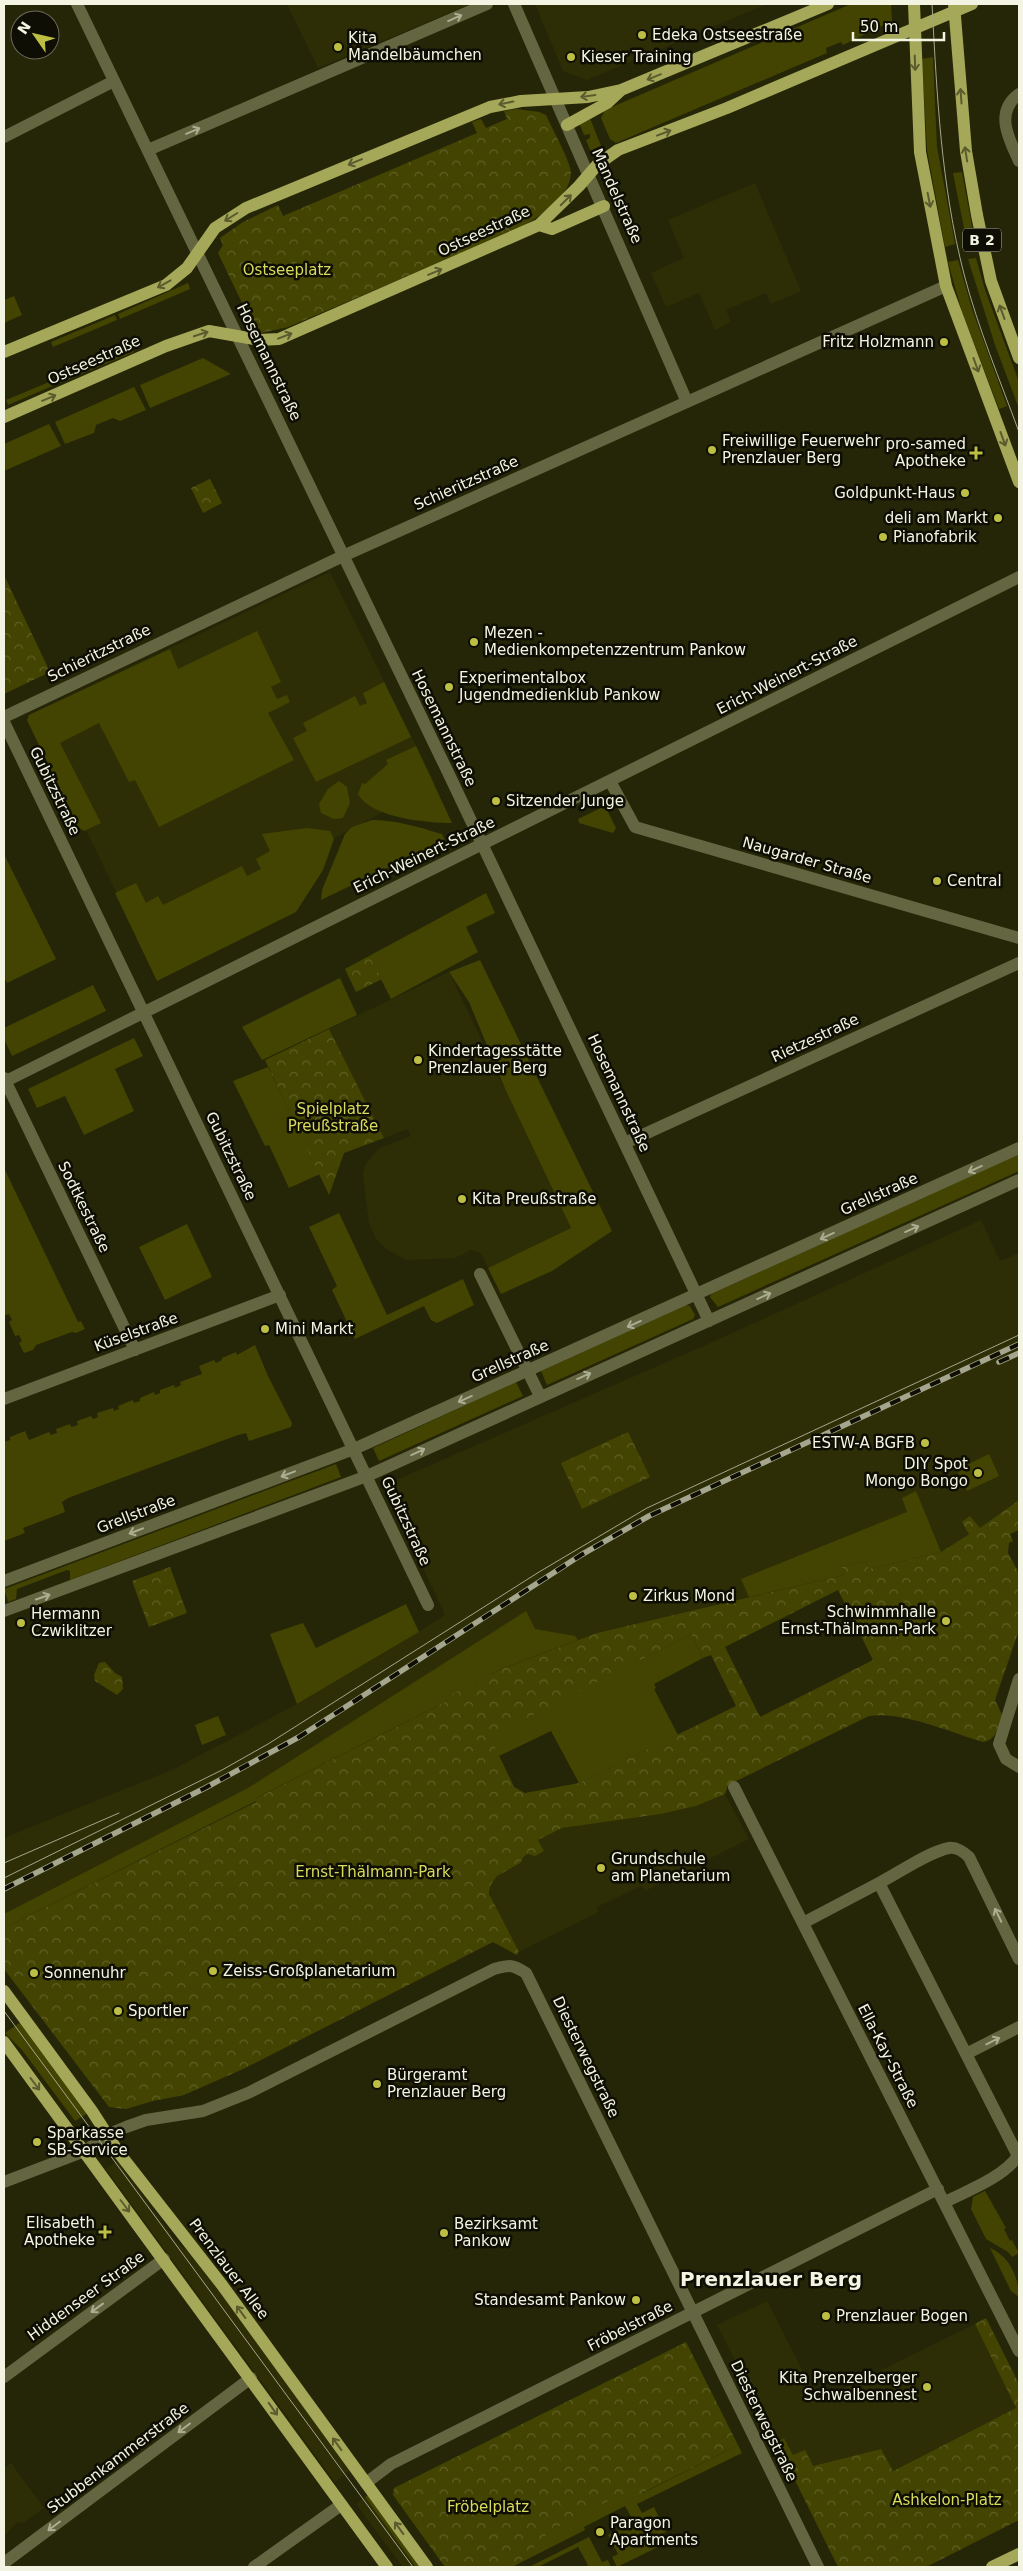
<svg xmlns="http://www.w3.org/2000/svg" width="1023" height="2571" viewBox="0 0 1023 2571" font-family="'DejaVu Sans',sans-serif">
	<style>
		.built { fill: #2e2e06 }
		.green { fill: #434401 }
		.park { fill: url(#park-crowns); fill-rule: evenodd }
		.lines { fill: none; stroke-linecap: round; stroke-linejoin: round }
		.minor { stroke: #646641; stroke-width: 12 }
		.major { stroke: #a5a859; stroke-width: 12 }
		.tram { stroke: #a4a68e; stroke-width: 1 }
		.rail-casing { stroke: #a4a68e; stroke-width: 5.5 }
		.rail { stroke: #0e0e04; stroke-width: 4; stroke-dasharray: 11; stroke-linecap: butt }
		.oneway { stroke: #acae92 }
		.oneway2 { stroke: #5a5b2e }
		.poi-dot { fill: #bcbf43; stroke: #0e0e04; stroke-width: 2 }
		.labels { text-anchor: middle; stroke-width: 5; stroke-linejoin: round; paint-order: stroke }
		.shield { fill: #0e0e04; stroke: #aeb09f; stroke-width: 1 }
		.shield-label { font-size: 14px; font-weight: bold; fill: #f3f5e2 }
		.poi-label { font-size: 15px; fill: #f3f5e2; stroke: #0e0e04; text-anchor: start }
		.street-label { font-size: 15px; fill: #f3f5e2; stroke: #0e0e04 }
		.park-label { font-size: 15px; fill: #d8dc5b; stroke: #0e0e04 }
		.district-label { font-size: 20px; font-weight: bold; fill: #f3f5e2; stroke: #0e0e04 }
	</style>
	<defs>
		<pattern id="park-crowns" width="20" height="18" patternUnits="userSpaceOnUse" patternTransform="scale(1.25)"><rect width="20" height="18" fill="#434401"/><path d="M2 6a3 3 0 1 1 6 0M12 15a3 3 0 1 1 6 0" fill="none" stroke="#5f6026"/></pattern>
	</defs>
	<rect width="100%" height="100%" fill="#252607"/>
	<path class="built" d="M287,4h183l-152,64z
		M535,4h232l-180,76 -24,-9z
		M755,183l46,108 -30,13 -5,-11 -40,17 5,12 -16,8 -16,-37 -33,14 -15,-34 33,-15 -16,-38z
		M330,572l105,212 -294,158 -112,-227z
		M449,972l122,256 -83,40 -7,-15 -10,-3 -16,8 -48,2 -18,-9 -13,-12 -7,-16 -6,-48 2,-10 13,-16 33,-13 -3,-7 -24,9 -55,-109z
		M981,1220l19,41 19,-8v247l-39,29 -10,-13 -1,17 -28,19 -344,81 -96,36 -245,132 -252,127v-90l170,-69 123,-65 93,-54 55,-35 -60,-130 323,-141z
		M725,1794l24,45 -104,52 -4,-5 -44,21 2,5 -80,40 -2,-2 -26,-49 -1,-15 7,-10 26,-20 21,-5 -6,-11 24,-12 99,-14 35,-8z
		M117,2161l61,83 13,9 159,217 -15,12 -229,-313z
		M767,2301l51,100 157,-77 41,84 -124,63 -11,-22 -68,17 -20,-11 -9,-17 -8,4 -59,-117z
		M11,2463l33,45 -21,15 -5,-1 -4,3 -10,12v-69z
		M365,2497l51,70h-13l-47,-63z"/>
	<path class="green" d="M851,4h40l1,17 -49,24 -2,-3 -15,6 1,5 -211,90 -6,-4 -9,-21 4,-8z
		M933,57l4,90 18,97 -10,3 -18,-97 -5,-91z
		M589,116l13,32 -8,4 -4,-2 -4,-10 4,-2v-4l-6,1 -5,-12z
		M962,172l13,70 -8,1 -14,-70z
		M976,258l9,32 34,92v27l-24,-64 -27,-86z
		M958,260l14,49 35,97 -8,3 -37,-97 -14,-50z
		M188,283l2,6 -70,30 -2,-5z
		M14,296l8,19 -18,8v-23z
		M115,315l2,5 -64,27 -2,-5z
		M131,347l3,5 -74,31 -2,-5z
		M203,358l28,16 -81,34 -10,-23z
		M54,380l3,4 -49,21 -2,-5z
		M134,387l12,23 -26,11 -7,-3 -17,7 -2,8 -29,11 -10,-22z
		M49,424l12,22 -57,25v-27z
		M257,631l24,51 -10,5 6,12 10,-4 3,7 -22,11 26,47 -135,67 -24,-47 -6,2 -30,-59 -39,20 41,80 -17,8 -6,-4 -51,-107 2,-5 141,-66 8,20z
		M384,682l27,55 -95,45 -23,-44 14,-7 -4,-8 52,-27 5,10 7,-3 -4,-10z
		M416,746l36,77c-25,0 -81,-5 -94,-29l4,-11 3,1 23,-20 -2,-4z
		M339,781l8,6 3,16 -7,15 -9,1 -13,-6 -2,-9 9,-15z
		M605,806l11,22 -3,5 -34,-10 -1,-4z
		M372,820c24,0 46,7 70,14l3,6 -124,60 1,-10 23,-56 7,-7z
		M307,828l23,3 4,8 -11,31 -27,42 -139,69 -42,-88 21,-10 10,20 12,-7 5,9 79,-39 5,10 14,-7 -5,-10 14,-8 -8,-17z
		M4,854l52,105 -49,24 -3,-6z
		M486,893l9,20 -29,14 12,25 -87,47 -22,-43z
		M480,960l132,271 -60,40 -51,23 -13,-26 83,-40 -65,-137 -37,-89 -20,-30z
		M340,978l17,37 -95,45 -20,-33z
		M93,985l13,26 -94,45 -8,-17v-11z
		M134,1038l9,18 -28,13 19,42 -50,24 -19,-39 -28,12 -9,-19z
		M268,1067l52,107 -31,14 -20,-43 -4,1 -32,-65z
		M1019,1154v17l-301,136 -8,-10 1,-3z
		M4,1168l74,154 3,-1 4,8 -9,4 -4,-1 -36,13 -3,5 -9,3 -5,-10 3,-2 -3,-6 -4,1 -6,-14 3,-2 -3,-6 -4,1 -1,-4z
		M339,1213l48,102 76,-36 11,26 -37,18 -6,-3 -7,-14 -69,33 -23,-49 5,-4 -28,-59z
		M187,1224l25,53 -47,23 -26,-53z
		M686,1305l4,1 5,9 -2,4 -146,66 -6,-14z
		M255,1345l13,31 24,47 -1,4 -42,14 -3,-8 -11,3 -167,62 -6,4 3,10 -42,16 2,5 -21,8v-99l6,-2v-3l15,-6 4,9 20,-8 2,3 6,-2 -1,-4 14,-5 1,3 7,-2 -1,-4 14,-5 2,3 5,-2 -1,-4 16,-5 1,3 5,-2 -1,-3 15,-6 1,3 6,-2v-3l14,-6 1,3 5,-2v-3l14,-5 1,3 6,-3 -1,-3 22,-8 -3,-8 15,-6 2,3 6,-3v-2l14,-6 1,3z
		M516,1382l7,14 -144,65 -6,-13z
		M989,1454l10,22 -32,15 -10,-21z
		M336,1464l5,13 -271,103v-9l-3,-1 -50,19 -1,10 -8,3 -4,-13z
		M916,1491l25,61 -72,17 -3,-8 -24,6 2,8 -95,22 -8,-18 166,-67 -5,-14z
		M406,1604l13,28 -122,72 -27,-70 33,-11 13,25z
		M526,1611l9,18 40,7 3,4 -77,29 -52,27v4l-193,98v3l-252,127v-14l244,-126z
		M691,1634l12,24 -49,26 2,4 -2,1 24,46 -99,48 -28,-52 -52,25 15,31 -51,-38z
		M218,1716l8,19 -24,10 -7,-20z
		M21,2022l67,91 -13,8 -53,-71 -17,-17z
		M985,2191l21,37 -2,1 6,12 2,-1 7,13 -7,4 -4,-5 -22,-13 -15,-30 2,-12z
		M990,2248c19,8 29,29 29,49l-8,-6z
		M738,2445l4,8 -105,51 5,9 12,-6 12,25 -13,6 5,9 -41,20 -5,-10 6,-3 -10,-19 26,-13 -9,-16 -41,21 1,3 -73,37h-17l44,-30 80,-45 24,1z
		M368,2495l53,72h-5l-51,-70z
		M589,2537l13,25 6,-2 3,7h-26l3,-2 -10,-18 -40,20h-9z"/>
	<path class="park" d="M516,109l23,3 7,3c5,12 25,47 25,58 -1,26 -35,46 -57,58l-226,96 -27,6 -1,-4 -7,-3 -5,-16 -2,1 -28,-58 5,-8 -3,-7 23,-16 35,-17 5,11 194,-83 -5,-11 9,-3 5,9 21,-9 -3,-8z
		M210,479l12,24 -19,10 -12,-25z
		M4,575l46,97 -46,22z
		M369,956l13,23 -26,13 -11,-23z
		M329,1029l55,109 -40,15 -15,42 -64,-135z
		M628,1432l22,45 -68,32 -21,-46z
		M1019,1500v30l-9,4 3,7 -4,2 -1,10 11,20v57l-24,70 7,15c-4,11 -5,25 -19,27 -34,-10 -80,-31 -114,-26l-141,69 -3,9 -29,12 -35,8 -99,14 -24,12 6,11 -9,5 -7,-2 -4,2 -4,7 -23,13 -7,10 -1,8 30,58 -2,3 -24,-13 -250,127 -59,26 -31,6 -27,8 -17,-2 -105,-138v-41l252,-126 -1,-3 194,-99 -1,-4 53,-27 96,-36 247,-58 -2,-8 24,-6 3,8 72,-17 28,-18 -7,-12 8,-6 10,12zM838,1590l35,70 -113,57 -35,-70zM691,1634l12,24 8,-3 25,51 -157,77 -54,10 -11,-6 -24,-50z
		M170,1567l17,46 -38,14 -17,-46z
		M105,1662l10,11 7,4 1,12 -6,6 -22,-14 -1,-6 5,-12z
		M986,2318l33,66v136l-93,47h-88l-62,-125 8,-4 9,17 12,-5 8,16 68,-17 12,22 123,-63 -41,-84z
		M686,2342l52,103 -106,53 -14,-2 -68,35 -31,32 -7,4h-67l-52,-72 1,-7z"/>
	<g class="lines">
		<path class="minor" d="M77,4l367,760 265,557
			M514,4l173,398
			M1019,94c-25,18 -10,45 0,67
			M4,137l110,-56
			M148,150l339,-146
			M4,717l339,-161 603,-270
			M4,722l424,883
			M610,781l25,46 384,111
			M4,1078l131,272
			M4,1082l1015,-505
			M625,1143l394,-180
			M480,1274l60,122
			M4,1399l276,-104
			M4,1581l350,-132 665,-301
			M4,1611l363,-135 652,-296
			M1019,1679l-20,65 7,15 13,8
			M734,1787l285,564
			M879,1883c18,-9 51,-32 70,-35 7,-1 15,4 20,9l50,102
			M803,1923l76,-40 139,273c-16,22 -49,34 -73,46
			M966,2054l53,-27
			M4,2182l81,-31 22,-16 19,-8 20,-7 57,-9 45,-18 246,-124c16,-4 18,-5 32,4l292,594
			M4,2377l160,-118
			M366,2483l25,-19 547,-275
			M4,2563l247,-185
			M254,2567l87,-62"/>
		<path class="major" d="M914,4l6,148 26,134 73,196
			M954,4l12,147 11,64 14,66 28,77
			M567,125l40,-22 14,-13
			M539,225l13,4 52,-23
			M4,352l162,-67 21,-17 28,-40 31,-20 244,-101 31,-6 67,-4 33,-7 207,-86
			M4,417l162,-71 43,-15 50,9 20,-1 260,-114 40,-39 19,-22 20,-14 109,-42 245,-104
			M4,1991l88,120 27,42 103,132 205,282
			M4,2042l383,525
			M992,2567l27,-13"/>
		<path class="tram" d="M932,4c5,91 9,181 32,270 14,54 36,106 55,158
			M4,1863l115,-50
			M4,1878l218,-108 46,-26 271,-172 108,-64 372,-173
			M4,2011l409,556"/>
		<defs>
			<path id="rail" d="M999,1362l20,-9
				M4,1889l201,-101 94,-51 282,-182 68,-39 370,-172"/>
		</defs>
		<use href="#rail" class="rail-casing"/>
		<use href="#rail" class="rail"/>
	</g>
	<defs><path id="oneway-shaft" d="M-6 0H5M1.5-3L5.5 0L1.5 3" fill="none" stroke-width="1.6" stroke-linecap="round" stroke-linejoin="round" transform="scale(1.25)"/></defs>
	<g class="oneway">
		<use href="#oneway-shaft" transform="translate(455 18) rotate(-24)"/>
		<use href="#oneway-shaft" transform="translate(193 131) rotate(-23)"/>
		<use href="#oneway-shaft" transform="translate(975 1169) rotate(155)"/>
		<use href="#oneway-shaft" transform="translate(912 1229) rotate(-24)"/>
		<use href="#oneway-shaft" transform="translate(827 1236) rotate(155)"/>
		<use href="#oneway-shaft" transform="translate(764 1296) rotate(-24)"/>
		<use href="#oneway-shaft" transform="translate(634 1324) rotate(156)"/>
		<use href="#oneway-shaft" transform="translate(584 1376) rotate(-24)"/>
		<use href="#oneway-shaft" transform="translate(465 1399) rotate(156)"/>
		<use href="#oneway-shaft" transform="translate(418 1452) rotate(-25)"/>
		<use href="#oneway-shaft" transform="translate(288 1474) rotate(159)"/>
		<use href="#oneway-shaft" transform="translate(136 1531) rotate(159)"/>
		<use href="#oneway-shaft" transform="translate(43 1597) rotate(-19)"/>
		<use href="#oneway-shaft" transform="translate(998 1915) rotate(-116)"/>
		<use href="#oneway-shaft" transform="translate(993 2041) rotate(-27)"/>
		<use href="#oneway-shaft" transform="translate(97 2308) rotate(144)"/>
		<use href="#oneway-shaft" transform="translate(184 2428) rotate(143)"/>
		<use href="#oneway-shaft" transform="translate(54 2526) rotate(143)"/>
	</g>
	<g class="oneway2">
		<use href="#oneway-shaft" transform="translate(915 63) rotate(88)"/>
		<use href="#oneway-shaft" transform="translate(654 77) rotate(158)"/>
		<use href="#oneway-shaft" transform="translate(588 96) rotate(172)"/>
		<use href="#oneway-shaft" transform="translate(961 96) rotate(-94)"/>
		<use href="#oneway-shaft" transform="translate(506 103) rotate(169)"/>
		<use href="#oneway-shaft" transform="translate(664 133) rotate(-21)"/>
		<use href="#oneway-shaft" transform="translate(966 154) rotate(-99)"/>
		<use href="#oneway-shaft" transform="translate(355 162) rotate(157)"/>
		<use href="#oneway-shaft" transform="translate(566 200) rotate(-45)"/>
		<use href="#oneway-shaft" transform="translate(929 200) rotate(79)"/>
		<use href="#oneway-shaft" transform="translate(231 217) rotate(148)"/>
		<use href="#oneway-shaft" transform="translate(435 272) rotate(-23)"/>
		<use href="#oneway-shaft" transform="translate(164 284) rotate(151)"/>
		<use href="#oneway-shaft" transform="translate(1002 312) rotate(-110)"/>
		<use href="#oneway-shaft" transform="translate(201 334) rotate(-18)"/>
		<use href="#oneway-shaft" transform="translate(285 336) rotate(-21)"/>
		<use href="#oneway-shaft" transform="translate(976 365) rotate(70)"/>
		<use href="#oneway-shaft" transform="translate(49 398) rotate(-23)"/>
		<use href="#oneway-shaft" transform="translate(1003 439) rotate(70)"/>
		<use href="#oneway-shaft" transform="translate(35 2084) rotate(53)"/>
		<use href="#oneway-shaft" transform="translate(125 2206) rotate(53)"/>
		<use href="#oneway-shaft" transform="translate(241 2312) rotate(-126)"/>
		<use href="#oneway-shaft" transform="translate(273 2409) rotate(55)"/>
		<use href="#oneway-shaft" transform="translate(337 2444) rotate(-126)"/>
		<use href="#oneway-shaft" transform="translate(399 2528) rotate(-126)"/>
	</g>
	<g class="poi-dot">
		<circle cx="642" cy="35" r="5"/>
		<circle cx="338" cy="47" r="5"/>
		<circle cx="571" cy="57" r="5"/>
		<circle cx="944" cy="342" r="5"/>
		<circle cx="712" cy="450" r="5"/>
		<path d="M973.5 445.5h5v5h5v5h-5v5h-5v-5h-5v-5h5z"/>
		<circle cx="965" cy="493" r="5"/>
		<circle cx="998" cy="518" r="5"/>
		<circle cx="883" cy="537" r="5"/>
		<circle cx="474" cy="642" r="5"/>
		<circle cx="449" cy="687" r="5"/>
		<circle cx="496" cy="801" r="5"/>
		<circle cx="937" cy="881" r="5"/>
		<circle cx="418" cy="1060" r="5"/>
		<circle cx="462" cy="1199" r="5"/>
		<circle cx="265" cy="1329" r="5"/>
		<circle cx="925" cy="1443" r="5"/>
		<circle cx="978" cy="1473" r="5"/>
		<circle cx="633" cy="1596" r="5"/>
		<circle cx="946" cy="1621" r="5"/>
		<circle cx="21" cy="1623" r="5"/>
		<circle cx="601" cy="1868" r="5"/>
		<circle cx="213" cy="1971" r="5"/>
		<circle cx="34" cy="1973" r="5"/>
		<circle cx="118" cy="2011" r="5"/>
		<circle cx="377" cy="2084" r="5"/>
		<circle cx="37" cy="2142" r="5"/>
		<path d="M102.5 2224.5h5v5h5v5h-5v5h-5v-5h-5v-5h5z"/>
		<circle cx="444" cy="2233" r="5"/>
		<circle cx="636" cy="2300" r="5"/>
		<circle cx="826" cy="2316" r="5"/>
		<circle cx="927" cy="2387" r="5"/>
		<circle cx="600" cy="2532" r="5"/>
	</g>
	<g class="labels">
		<rect class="shield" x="963" y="228.5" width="38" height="23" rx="4"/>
		<g class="shield-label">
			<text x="982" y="245">B 2</text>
		</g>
		<g class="poi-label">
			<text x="652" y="40">Edeka Ostseestraße</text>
			<text x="348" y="43">Kita<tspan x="348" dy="17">Mandelbäumchen</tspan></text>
			<text x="581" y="62">Kieser Training</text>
			<text x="934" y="347" text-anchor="end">Fritz Holzmann</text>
			<text x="722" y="446">Freiwillige Feuerwehr<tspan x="722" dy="17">Prenzlauer Berg</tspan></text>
			<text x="966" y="449" text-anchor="end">pro-samed<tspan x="966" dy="17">Apotheke</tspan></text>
			<text x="955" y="498" text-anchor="end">Goldpunkt-Haus</text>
			<text x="988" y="523" text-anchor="end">deli am Markt</text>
			<text x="893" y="542">Pianofabrik</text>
			<text x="484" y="638">Mezen -<tspan x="484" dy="17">Medienkompetenzzentrum Pankow</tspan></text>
			<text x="459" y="683">Experimentalbox<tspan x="459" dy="17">Jugendmedienklub Pankow</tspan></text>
			<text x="506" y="806">Sitzender Junge</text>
			<text x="947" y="886">Central</text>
			<text x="428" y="1056">Kindertagesstätte<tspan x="428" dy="17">Prenzlauer Berg</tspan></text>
			<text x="472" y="1204">Kita Preußstraße</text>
			<text x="275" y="1334">Mini Markt</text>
			<text x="915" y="1448" text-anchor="end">ESTW-A BGFB</text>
			<text x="968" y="1469" text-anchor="end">DIY Spot<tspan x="968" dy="17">Mongo Bongo</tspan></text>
			<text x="643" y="1601">Zirkus Mond</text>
			<text x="936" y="1617" text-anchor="end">Schwimmhalle<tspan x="936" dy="17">Ernst-Thälmann-Park</tspan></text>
			<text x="31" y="1619">Hermann<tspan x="31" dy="17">Czwiklitzer</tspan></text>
			<text x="611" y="1864">Grundschule<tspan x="611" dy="17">am Planetarium</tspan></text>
			<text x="223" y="1976">Zeiss-Großplanetarium</text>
			<text x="44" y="1978">Sonnenuhr</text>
			<text x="128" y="2016">Sportler</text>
			<text x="387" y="2080">Bürgeramt<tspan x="387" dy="17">Prenzlauer Berg</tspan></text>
			<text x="47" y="2138">Sparkasse<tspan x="47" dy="17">SB-Service</tspan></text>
			<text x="95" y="2228" text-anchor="end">Elisabeth<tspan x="95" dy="17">Apotheke</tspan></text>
			<text x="454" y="2229">Bezirksamt<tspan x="454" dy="17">Pankow</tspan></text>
			<text x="626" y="2305" text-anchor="end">Standesamt Pankow</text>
			<text x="836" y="2321">Prenzlauer Bogen</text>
			<text x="917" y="2383" text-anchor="end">Kita Prenzelberger<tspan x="917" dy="17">Schwalbennest</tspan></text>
			<text x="610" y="2528">Paragon<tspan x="610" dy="17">Apartments</tspan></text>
		</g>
		<g class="street-label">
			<text transform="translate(617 196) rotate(66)" y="5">Mandelstraße</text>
			<text transform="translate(484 231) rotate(-25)" y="5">Ostseestraße</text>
			<text transform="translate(94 360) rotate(-24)" y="5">Ostseestraße</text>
			<text transform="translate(269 362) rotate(64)" y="5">Hosemannstraße</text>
			<text transform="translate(466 483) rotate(-24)" y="5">Schieritzstraße</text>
			<text transform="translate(99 653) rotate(-26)" y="5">Schieritzstraße</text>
			<text transform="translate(787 675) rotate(-27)" y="5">Erich-Weinert-Straße</text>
			<text transform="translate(444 728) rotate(64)" y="5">Hosemannstraße</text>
			<text transform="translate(55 791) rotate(64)" y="5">Gubitzstraße</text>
			<text transform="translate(424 855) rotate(-26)" y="5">Erich-Weinert-Straße</text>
			<text transform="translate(807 860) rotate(16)" y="5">Naugarder Straße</text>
			<text transform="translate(815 1038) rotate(-25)" y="5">Rietzestraße</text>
			<text transform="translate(619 1093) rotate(65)" y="5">Hosemannstraße</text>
			<text transform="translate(231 1156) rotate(64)" y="5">Gubitzstraße</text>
			<text transform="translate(879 1194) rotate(-24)" y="5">Grellstraße</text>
			<text transform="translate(84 1207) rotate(64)" y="5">Sodtkestraße</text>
			<text transform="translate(136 1332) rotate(-20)" y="5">Küselstraße</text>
			<text transform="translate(510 1361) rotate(-24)" y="5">Grellstraße</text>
			<text transform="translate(136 1514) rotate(-21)" y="5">Grellstraße</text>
			<text transform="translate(406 1521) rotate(65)" y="5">Gubitzstraße</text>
			<text transform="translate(888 2056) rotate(63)" y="5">Ella-Kay-Straße</text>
			<text transform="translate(586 2057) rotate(64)" y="5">Diesterwegstraße</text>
			<text transform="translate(229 2269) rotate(53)" y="5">Prenzlauer Allee</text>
			<text transform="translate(86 2296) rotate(-36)" y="5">Hiddenseer Straße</text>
			<text transform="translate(630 2326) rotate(-27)" y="5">Fröbelstraße</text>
			<text transform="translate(764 2421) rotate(64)" y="5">Diesterwegstraße</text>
			<text transform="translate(118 2458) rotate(-37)" y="5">Stubbenkammerstraße</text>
		</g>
		<g class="park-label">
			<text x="287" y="275">Ostseeplatz</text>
			<text x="333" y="1114">Spielplatz<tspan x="333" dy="17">Preußstraße</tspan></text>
			<text x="373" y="1877">Ernst-Thälmann-Park</text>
			<text x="947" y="2505">Ashkelon-Platz</text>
			<text x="488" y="2512">Fröbelplatz</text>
		</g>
		<g class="district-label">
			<text x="771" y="2286">Prenzlauer Berg</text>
		</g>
	</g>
	<rect width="1023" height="2571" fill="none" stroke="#f3f5e2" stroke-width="10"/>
	<g transform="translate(35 35) rotate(304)"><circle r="24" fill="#0e0e04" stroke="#6a6a5d"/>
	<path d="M0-4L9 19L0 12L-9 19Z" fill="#bcbf43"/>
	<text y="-8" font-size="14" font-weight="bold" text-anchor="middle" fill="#f3f5e2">N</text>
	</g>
	<path d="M853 32v8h91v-8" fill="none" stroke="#f3f5e2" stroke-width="2.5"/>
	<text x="860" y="32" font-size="15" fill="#f3f5e2" stroke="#0e0e04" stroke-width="4" paint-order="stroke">50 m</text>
</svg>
